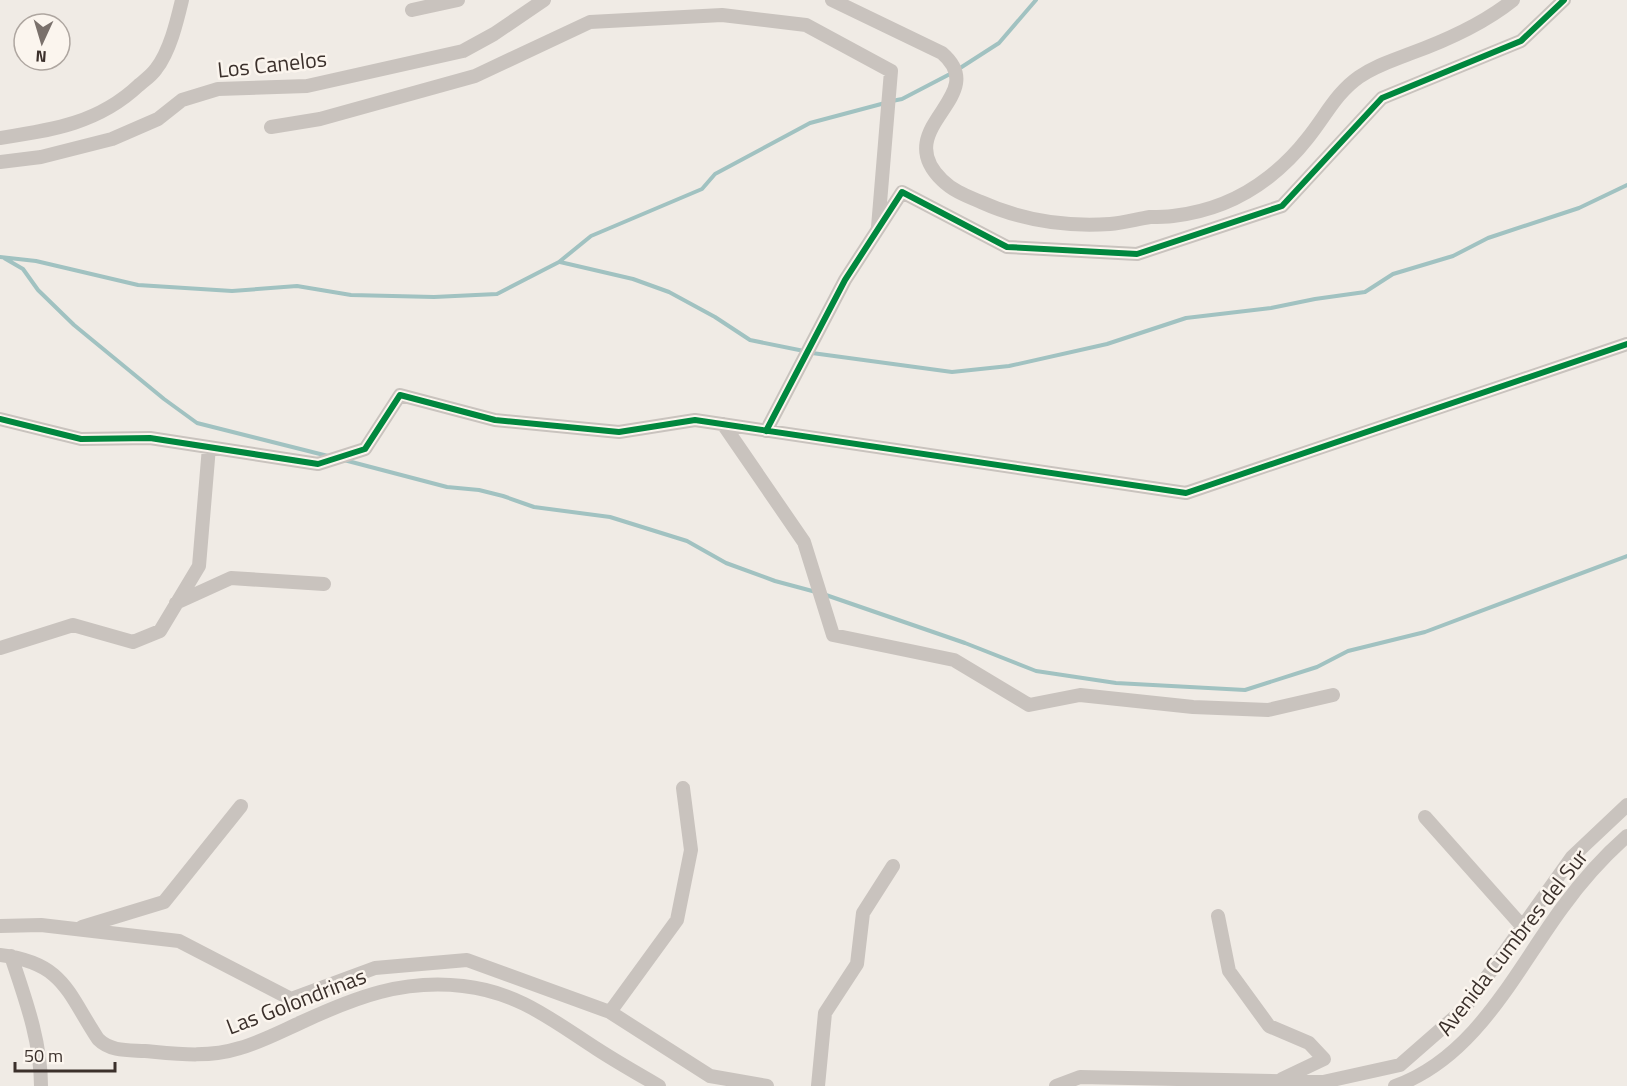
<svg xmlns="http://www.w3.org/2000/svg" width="1627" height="1086" viewBox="0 0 1627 1086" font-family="'Titillium Web',sans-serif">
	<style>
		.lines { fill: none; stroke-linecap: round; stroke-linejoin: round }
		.stream { stroke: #a1c2c1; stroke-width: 4 }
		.minor { stroke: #c9c3be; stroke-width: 14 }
		.cycleway-casing { stroke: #fbf5ee; stroke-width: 10 }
		.cycleway { stroke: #00873e; stroke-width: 6 }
		.labels { text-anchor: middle; stroke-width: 5; stroke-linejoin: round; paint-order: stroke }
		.street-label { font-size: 22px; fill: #3b302b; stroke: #fbf5ee }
	</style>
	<rect width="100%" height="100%" fill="#f0ebe5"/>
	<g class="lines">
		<path class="stream" d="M957,70l42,-27 37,-43
			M892,101l10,-2 48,-25
			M0,257l36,4 102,24 94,6 65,-5 54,9 83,2 63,-3 62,-32 32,-26 111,-47 13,-15 95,-51 75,-20
			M4,258l19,11 15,21 36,35 90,74 33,24 131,33
			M560,262l73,17 36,13 46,25 35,23 54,11
			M812,353l140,19 57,-6 98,-22 79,-26 85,-10 44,-9 50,-7 28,-18 60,-18 35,-18 91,-30 48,-23
			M344,460l103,27 32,3 24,6 31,11 76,10 77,24 39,22 49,18 41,11
			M823,594l142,49 71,28 80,12 129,7 72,-23 31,-16 77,-19 202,-76"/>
		<path class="minor" d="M832,0l110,53c51,44 -54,74 0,127 11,11 25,16 39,22 40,18 85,25 129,22 14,-1 27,-5 40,-7 8,0 15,0 23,-1 35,-4 68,-17 96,-39 14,-11 27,-24 38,-38 18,-22 29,-46 52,-62 16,-11 32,-16 50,-23 36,-13 73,-29 104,-54
			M412,10l46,-10
			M271,127l49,-8 155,-43 115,-54 132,-7 84,10 85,46 -13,156
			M0,138c53,-8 99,-15 139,-53 6,-5 13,-10 17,-16 14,-18 21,-48 26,-69
			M0,162l41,-5 71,-18 46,-20 24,-19 36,-11 89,-3 156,-35 31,-17 50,-34
			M0,419l81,20 69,-1 168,26 47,-15 35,-54 95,25 124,12 76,-12 491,73 441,-149
			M723,424l81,118 29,93 121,25 75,45 51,-10 113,12 75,3 65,-15
			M766,431l79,-151 57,-88 105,55 130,7 145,-48 100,-108 139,-57 43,-41
			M176,603l55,-25 93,6
			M0,648l73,-23 60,17 27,-11 39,-65 10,-119
			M1425,817l97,109
			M1218,916l11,55 40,55 40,17 15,16 -42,20
			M0,926l41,-1 138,16 112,58 84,-31 92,-8 143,52 100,64 57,10
			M82,927l82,-25 77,-96
			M0,955c64,8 67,37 98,84 13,13 31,11 47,12 33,3 63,7 95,-3 21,-6 42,-17 62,-26 54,-25 101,-43 161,-36 55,6 89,34 134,63 20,13 41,25 62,37
			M11,956c14,42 30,85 30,130
			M610,1012l67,-92 14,-70 -8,-62
			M818,1086l7,-73 32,-49 6,-51 30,-47
			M1056,1086l24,-9 243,5 77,-17 64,-56 108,-152 55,-52
			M1395,1086c80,-28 120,-114 167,-178 19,-26 41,-51 65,-72"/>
		<defs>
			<path id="cycleway" d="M0,419l81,20 69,-1 168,26 47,-15 35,-54 95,25 124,12 76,-12 491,73 441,-149
				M766,431l79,-151 57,-88 105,55 130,7 145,-48 100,-108 139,-57 43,-41"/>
		</defs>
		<use href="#cycleway" class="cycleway-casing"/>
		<use href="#cycleway" class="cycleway"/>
	</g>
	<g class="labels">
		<g class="street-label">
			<text transform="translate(272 64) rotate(-6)" y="8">Los Canelos</text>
			<text transform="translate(1512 942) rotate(-52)" y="8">Avenida Cumbres del Sur</text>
			<text transform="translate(296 1001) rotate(-21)" y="8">Las Golondrinas</text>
		</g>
	</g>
	<g transform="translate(42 42) rotate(184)"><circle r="28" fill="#fbf5ee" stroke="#aea6a0" stroke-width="1.5"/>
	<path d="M0-4.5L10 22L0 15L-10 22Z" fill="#7a716c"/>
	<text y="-9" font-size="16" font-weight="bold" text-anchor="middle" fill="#3b302b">N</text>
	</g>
	<path d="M15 1062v9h100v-9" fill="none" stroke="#3b302b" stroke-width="3"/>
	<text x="24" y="1062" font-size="18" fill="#3b302b" stroke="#fbf5ee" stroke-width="4.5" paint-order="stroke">50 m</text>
</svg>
